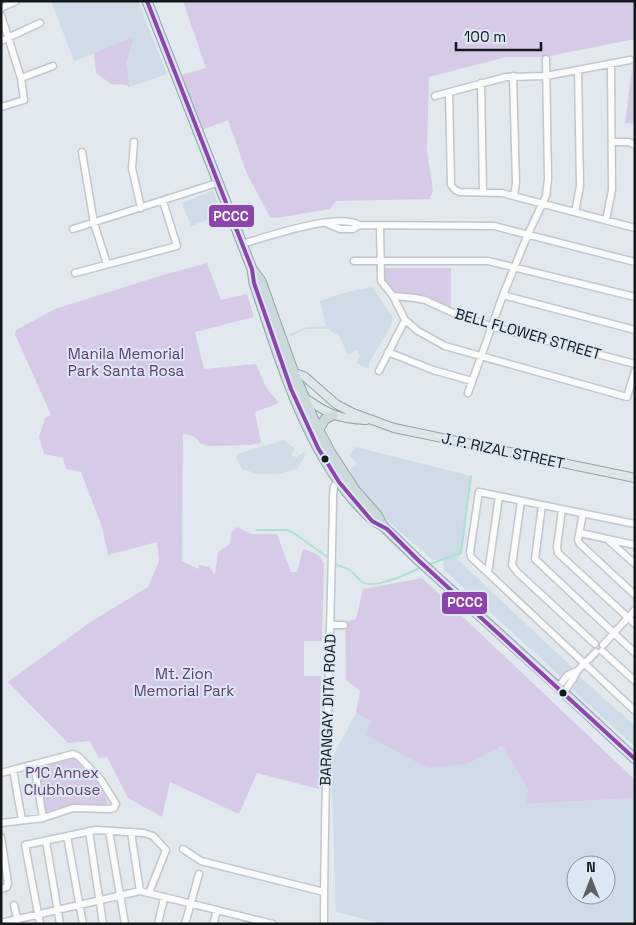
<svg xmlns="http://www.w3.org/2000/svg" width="636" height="925" viewBox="0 0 636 925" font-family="'Space Grotesk',sans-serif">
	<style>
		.built { fill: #cfdce7; fill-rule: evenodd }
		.green { fill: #d7cae6 }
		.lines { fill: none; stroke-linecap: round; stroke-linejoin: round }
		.stream { stroke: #aae0d5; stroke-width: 2 }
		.minor-casing { stroke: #c1c6cb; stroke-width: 9 }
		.major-casing { stroke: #92a3a8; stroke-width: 10 }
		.highway-casing { stroke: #92a3a8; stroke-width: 11 }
		.minor { stroke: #fafcfc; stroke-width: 6 }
		.major { stroke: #dee6e9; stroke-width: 8 }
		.highway { stroke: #cbd9db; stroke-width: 9 }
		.bus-1-casing { stroke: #dce8f3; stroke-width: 8 }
		.bus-1 { stroke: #8e44ad; stroke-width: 4 }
		.bus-dot { fill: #13181b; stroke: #dce8f3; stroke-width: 2 }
		.labels { text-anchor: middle; stroke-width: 4; stroke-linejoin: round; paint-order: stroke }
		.street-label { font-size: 15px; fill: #13181b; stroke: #dce8f3 }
		.park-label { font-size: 15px; fill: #623a76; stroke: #dce8f3 }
		.line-badge { stroke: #dce8f3; stroke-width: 2 }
		.badge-label { font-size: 14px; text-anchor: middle; font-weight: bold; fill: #fff }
	</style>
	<rect width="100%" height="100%" fill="#e1e8ee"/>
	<path class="built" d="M51,1h87l29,73 -37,13 -4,-23 7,-22 -1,-3 -58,22z
		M213,191l9,23 -31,12 -9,-23z
		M372,287l21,31 -2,8 -22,37v6l-13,-6 4,-7 -4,-6 -8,5 -9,-19 -11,-7h-22l-16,8 -1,-3 17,-7 20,-1 -6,-25 27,-9z
		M284,440l10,8 -2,8 5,1 7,-5 1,4 -8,13 -20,5h-19l-16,-5 -6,-12 7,-5z
		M356,447l115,29 -10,77 -3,7 115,108 -11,10 -118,-108 -1,-10h-10l-43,-37 -38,-44 -2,-9 7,-6 -8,-9z
		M579,676l56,50v21l-65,-60z
		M356,713l15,8 -5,14 102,29 34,-18 26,43v15l107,-6v126h-251l-48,-12 -5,-152zM576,865h30v30h-30z"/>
	<path class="green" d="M183,1h452v38l-91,18h-38l-77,20 -2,73 6,40 -3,9 -94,2 -6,8 -53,9 -7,-1 -23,-43 -19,-54 -26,10 -20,-55 24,-7z
		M132,38l1,4 -7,22 4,23 -4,-2 -15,-1 -15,-11 -2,-20z
		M635,44v80l-10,-1z
		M207,263l14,37 26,-6 7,23 -59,15 9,37 52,-5 10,23 13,16 -24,9 6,31 -12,2 -42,1 -7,-3 -5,-6 -12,-4 -1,128 16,8 1,-4 10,2 6,8 3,-23 12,-8 1,-11 6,-6 14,7h26l14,38h6l6,-23c9,3 17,5 21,14l-2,78h-18v35h17l-2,113 -62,-16 -18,41 -69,-32 -8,35 -34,-19 -21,-41 -8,1 -9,-17 -22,2 -60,-61 84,-61 56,-34 11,-26 -2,-19 -49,13 -6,-28 -21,-55 -15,-3 -3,-11 -19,-4 -5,-17 6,-19 6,-3 -36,-81 1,-4 39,-21 108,-34z
		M380,268h71v41l-58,-15 -7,-6z
		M422,578l213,202v18l-108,6 1,-15 -26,-43 -34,18 -40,4 -62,-33 5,-14 -15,-8 4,-22 -14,-11 -1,-58 11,-3 7,-30z
		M74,757l25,25 9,21 -2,2c-28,-1 -36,-2 -62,8l-12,-48z"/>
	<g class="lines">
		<path class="stream" d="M257,530h30l7,3 36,26
			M333,563c5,4 13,3 18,8 4,3 7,8 11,11 14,8 48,-10 60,-15
			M427,565l34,-12 10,-77"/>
		<defs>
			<path id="minor" d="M1,8l15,-7
				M1,15l20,63 3,22 -23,7
				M1,41l39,-18
				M513,76l3,107 -2,12
				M21,78l32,-12
				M481,83l2,109
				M449,92l2,93 4,5 5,2 42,1 133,35
				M435,96l71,-19 40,-1 84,-16
				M134,142l-2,26 9,40
				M612,142h17l6,3
				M82,152l12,71 13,41
				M575,212l5,-26 -2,-116
				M606,220l6,-30 -1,-126
				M326,223l14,6h13l6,-4
				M73,229l144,-46
				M242,244c24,-7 96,-32 117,-19l135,1 141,36
				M354,261h134l147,36
				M75,273l102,-27 -14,-45
				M503,295l132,35
				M393,296l22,2 10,2 35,16 30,10 145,38
				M405,320l13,11 27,15 182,51 8,-26
				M388,352l45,18 39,11
				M379,371l26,-51 -12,-24 -12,-15 -1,-56
				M468,393l35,-98 25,-61 18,-38 2,-17 -2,-120
				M521,501l-9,64 5,7 78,72
				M542,505l-7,54 100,94
				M562,509l-5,38 1,6 77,71
				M583,513l-5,27 2,4 55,51
				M635,524l-156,-32 -9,60 1,5 164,154
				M580,533l55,12
				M608,540l27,24
				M488,573l11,-77
				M330,625h14
				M603,645l32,-35
				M602,651l33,30
				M558,687l10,-12 9,-4
				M564,692l9,-13 4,-8 19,-19
				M34,764l9,54
				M13,770l9,50
				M1,773l72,-19 5,2 23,24 15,24 -2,4 -4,1 -37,-1 -30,10 -42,5
				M89,831l14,93
				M109,831l16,93
				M131,832l9,59
				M67,836l16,88
				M1,837l7,46 -1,4 -6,2
				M46,841l14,83
				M183,849l18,12 123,31
				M14,905l4,18
				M1,923l139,-32 133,33
				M40,924l-15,-79 71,-15 48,3 9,3 13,14 -17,43
				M158,924l6,-26
				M185,924l14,-50
				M213,924l4,-13
				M324,924c0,-143 7,-285 9,-428l1,-9 6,-10"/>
			<path id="major" d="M290,374l4,-1 10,3 32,28 17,9 41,15 241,50
				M291,389c29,18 38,30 75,31"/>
			<path id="highway" d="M147,1l105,268 2,14c24,72 50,161 100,218 10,10 16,19 29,25
				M252,269l9,12 33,92 23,54 14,26 24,37 22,25 6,11 34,33 141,128 77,72
				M318,431l7,-12 8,-4"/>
		</defs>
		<use href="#minor" class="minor-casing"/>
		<use href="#major" class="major-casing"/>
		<use href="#highway" class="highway-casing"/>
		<use href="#minor" class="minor"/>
		<use href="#major" class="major"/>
		<use href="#highway" class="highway"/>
		<defs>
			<path id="bus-1" d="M147,1l105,268 2,14 37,106 27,59 21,34 33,39 15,8 30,30 218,200"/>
		</defs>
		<use href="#bus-1" class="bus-1-casing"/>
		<use href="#bus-1" class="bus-1"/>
	</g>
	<g class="bus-dot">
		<circle cx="325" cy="459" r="4.5"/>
		<circle cx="563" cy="693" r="4.5"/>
	</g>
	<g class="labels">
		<g class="street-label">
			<text transform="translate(528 334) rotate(16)" y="5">BELL FLOWER STREET</text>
			<text transform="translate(503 451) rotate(12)" y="5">J. P. RIZAL STREET</text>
			<text transform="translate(328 710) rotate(-88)" y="5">BARANGAY DITA ROAD</text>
		</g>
		<g class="park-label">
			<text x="126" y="359">Manila Memorial<tspan x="126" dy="17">Park Santa Rosa</tspan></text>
			<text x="184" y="679">Mt. Zion<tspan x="184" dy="17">Memorial Park</tspan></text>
			<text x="62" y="778">P1C Annex<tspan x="62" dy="17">Clubhouse</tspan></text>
		</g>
	</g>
	<g class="line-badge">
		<rect x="208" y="204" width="47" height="24" rx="5" fill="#8e44ad"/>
		<rect x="441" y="591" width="47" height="24" rx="5" fill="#8e44ad"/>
	</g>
	<g class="badge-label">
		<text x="231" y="221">PCCC</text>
		<text x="465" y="607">PCCC</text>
	</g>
	<rect width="636" height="925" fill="none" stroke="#13181b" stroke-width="5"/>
	<g transform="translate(591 880)"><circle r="24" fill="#dce8f3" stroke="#8c959d"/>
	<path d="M0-4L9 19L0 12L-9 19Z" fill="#5b6165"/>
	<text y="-8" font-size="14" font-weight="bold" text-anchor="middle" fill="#13181b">N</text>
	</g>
	<path d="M456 42v8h85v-8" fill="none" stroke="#13181b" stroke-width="2.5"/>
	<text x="464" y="42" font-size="15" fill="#13181b" stroke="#dce8f3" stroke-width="4" paint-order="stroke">100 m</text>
</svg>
